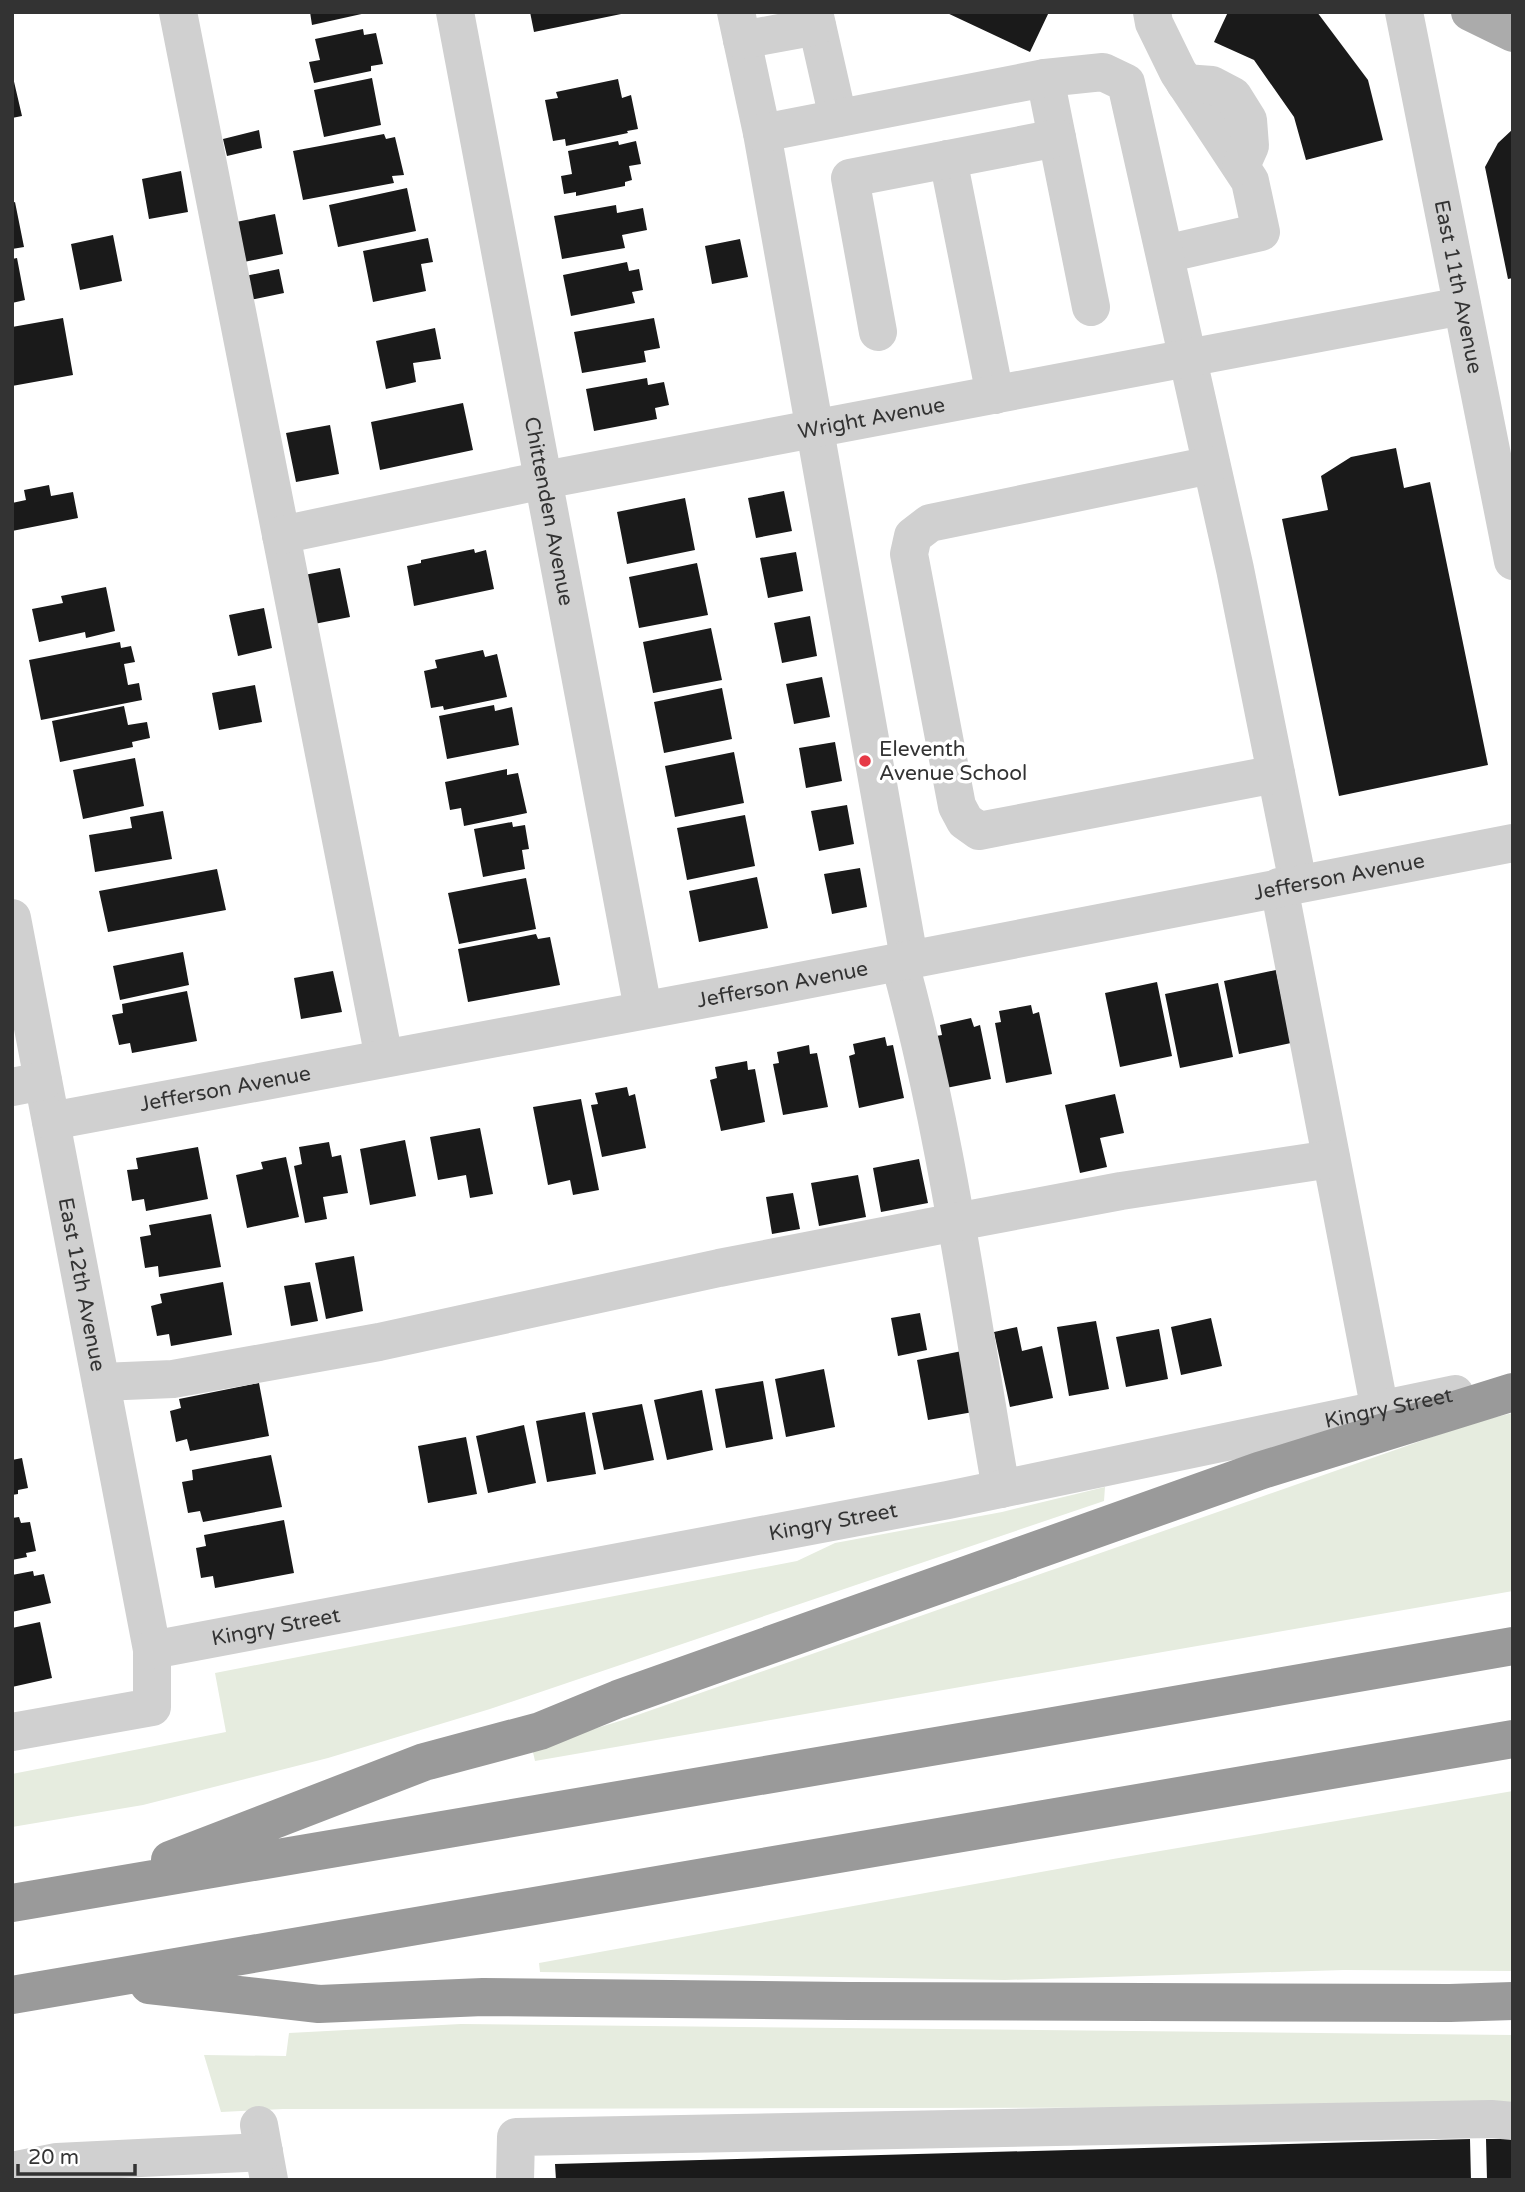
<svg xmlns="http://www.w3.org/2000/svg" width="1525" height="2192" viewBox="0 0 1525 2192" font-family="'Varela Round',sans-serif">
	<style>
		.green { fill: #e6ecdf }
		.building { fill: #1a1a1a }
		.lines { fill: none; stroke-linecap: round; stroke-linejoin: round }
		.minor { stroke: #d0d0d0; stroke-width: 38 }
		.major { stroke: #ababab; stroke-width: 38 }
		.highway { stroke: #9a9a9a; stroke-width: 38 }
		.poi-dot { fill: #e63946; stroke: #fff; stroke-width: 2.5 }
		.labels { text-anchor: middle; stroke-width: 7; stroke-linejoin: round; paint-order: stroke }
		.street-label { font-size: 21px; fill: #333; stroke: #fff }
		.poi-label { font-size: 21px; fill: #333; stroke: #fff; text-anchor: start }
	</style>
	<rect width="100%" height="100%" fill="#fff"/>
	<path class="green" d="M1513,1413v178l-978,170 -3,-13 91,-28 852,-298z
		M1105,1487l-1,14 -614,208 -162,49 -185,47 -131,22v-53l214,-42 -11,-59 582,-112 38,-18 167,-31z
		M1513,1791v180l-169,-1 -339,10 -465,-8 -1,-9 574,-104z
		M461,2024l1052,11v72l-1230,2 -62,3 -17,-57 82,1 3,-23z"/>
	<path class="building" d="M310,12h56v1l-54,12z
		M530,12h96v1l-92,19z
		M945,12h104l-19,40z
		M1228,12h89l51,68 15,60 -77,20 -12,-43 -40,-57 -40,-18z
		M363,29l1,6 12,-2 7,31 -12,2v5l-57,12 -5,-21 11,-2 -5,-21z
		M12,73l10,43 -10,2z
		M372,78l9,47 -57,12 -10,-47z
		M618,79l4,19 9,-3 7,34 -11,2 1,2 -62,13 -1,-7 -12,2 -8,-41 13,-2 -2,-6z
		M1513,129v149l-5,1 -23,-112 13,-24z
		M259,130l3,18 -35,8 -4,-17z
		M384,134l2,5 9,-2 9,38 -12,1 2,7 -91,17 -10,-49z
		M618,141l1,4 17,-4 5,23 -12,2 3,14 -7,2v4l-49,10v-4l-12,2 -3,-18 11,-2 -4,-23z
		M181,171l7,41 -39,7 -7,-40z
		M407,188l9,43 -78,16 -9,-42z
		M15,202l9,45 -12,2v-46z
		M616,205l1,8 26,-5 4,22 -25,5 3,13 -63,11 -8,-43z
		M275,214l8,40 -39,8 -8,-40z
		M113,235l9,46 -42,9 -9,-46z
		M428,238l5,24 -12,2 5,27 -53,11 -10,-51z
		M740,239l8,38 -36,7 -7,-38z
		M17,258l8,42 -13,3v-44z
		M627,262l2,9 10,-2 4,21 -11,2 3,11 -64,13 -8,-41z
		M279,269l5,24 -34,7 -5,-24z
		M63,318l10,57 -61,11v-59z
		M654,318l6,30 -16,3 2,11 -64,11 -8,-41z
		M435,328l6,31 -28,4 3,19 -30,7 -10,-48z
		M647,378l1,7 16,-3 5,23 -14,3 2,11 -63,12 -8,-42z
		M463,403l10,47 -93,20 -9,-48z
		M330,425l9,49 -43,8 -10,-49z
		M1396,448l8,40 26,-6 58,283 -149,31 -57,-277 46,-9 -7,-34 30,-19z
		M49,485l2,11 22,-4 5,26 -66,13v-28l14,-3 -2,-10z
		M784,491l8,40 -36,7 -8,-40z
		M685,498l10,52 -68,14 -10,-52z
		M474,549l1,4 11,-3 8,39 -80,17 -7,-40 14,-3v-3z
		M796,552l7,39 -35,7 -8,-40z
		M697,563l11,52 -69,13 -10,-51z
		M340,568l10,49 -41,8 -10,-49z
		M106,587l9,44 -29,7 -1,-6 -46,10 -7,-33 31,-6 -2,-7z
		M264,608l8,40 -34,8 -9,-41z
		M810,616l7,40 -35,7 -8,-40z
		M711,628l11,52 -69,13 -10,-51z
		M120,642l1,6 10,-2 4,16 -11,2 4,21 11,-2 3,17 -101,20 -12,-60z
		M483,650l2,7 12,-3 10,43 -63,13 -1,-4 -12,2 -7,-37 13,-3 -2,-8z
		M822,677l8,40 -36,7 -8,-40z
		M255,685l7,37 -43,8 -7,-37z
		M722,688l10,51 -68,14 -10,-51z
		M494,705l1,6 17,-4 7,38 -72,14 -8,-43z
		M124,706l4,19 19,-3 3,16 -18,4 1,5 -73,15 -8,-41z
		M835,742l7,39 -36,7 -7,-40z
		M734,752l10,51 -69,14 -10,-51z
		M135,758l9,48 -61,13 -10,-49z
		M507,769v6l11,-2 9,40 -63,13 -3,-18 -11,2 -5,-28z
		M847,805l7,39 -35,7 -8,-40z
		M163,811l9,48 -77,13 -6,-37 43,-7 -2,-11z
		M745,815l10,51 -68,14 -10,-52z
		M512,822l1,5 12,-2 4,24 -7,1 3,19 -42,8 -9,-48z
		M860,868l7,39 -35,7 -8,-40z
		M217,869l9,41 -118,22 -9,-41z
		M757,877l11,51 -69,14 -10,-51z
		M526,878l10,51 -77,15 -11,-51z
		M536,934l2,5 12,-2 10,48 -92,17 -10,-53z
		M183,952l6,33 -69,15 -7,-34z
		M1276,970l15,73 -52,11 -15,-73z
		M333,971l9,41 -41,7 -7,-41z
		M1157,982l15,74 -52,11 -15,-74z
		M1218,983l15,74 -53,11 -15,-74z
		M187,991l10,50 -65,12 -2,-10 -11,2 -7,-30 11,-2 -1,-9z
		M1031,1005l2,9 6,-2 13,62 -46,9 -11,-60 6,-1 -2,-11z
		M971,1018l3,9 6,-2 11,54 -45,9 -10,-52 6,-1 -2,-10z
		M885,1037l2,9 6,-1 11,53 -45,10 -10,-52 6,-2 -2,-10z
		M809,1045l1,9 7,-1 11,54 -45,8 -10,-51 6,-1 -2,-11z
		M747,1061l1,9 7,-1 10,53 -44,9 -11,-51 7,-2 -2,-11z
		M627,1087l2,9 6,-2 11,54 -44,9 -11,-52 7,-1 -3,-11z
		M1115,1094l9,39 -24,5 7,29 -27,6 -15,-68z
		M581,1099l18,91 -26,5 -3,-15 -22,5 -15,-78z
		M480,1128l13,66 -23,4 -4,-23 -28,5 -8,-43z
		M405,1140l11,56 -46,9 -10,-56z
		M329,1142l3,15 9,-2 7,38 -25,4 4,22 -22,4 -11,-57 8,-2 -3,-17z
		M198,1147l10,52 -62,12 -2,-12 -12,2 -5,-31 11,-1 -2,-11z
		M286,1157l13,60 -52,11 -11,-53 27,-6 -2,-7z
		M919,1159l9,44 -47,9 -8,-44z
		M858,1175l8,42 -47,9 -8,-43z
		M793,1193l7,36 -28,5 -6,-37z
		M211,1214l10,53 -62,10 -1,-11 -13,2 -5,-31 11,-2 -2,-10z
		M354,1256l9,55 -37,8 -11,-56z
		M223,1282l9,53 -61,11 -2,-12 -12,2 -6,-30 11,-3 -2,-9z
		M310,1282l8,39 -27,5 -7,-40z
		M920,1313l7,37 -29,6 -7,-38z
		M1211,1318l11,48 -41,9 -10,-48z
		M1096,1321l13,68 -40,7 -12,-69z
		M1017,1327l5,24 20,-5 11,52 -43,9 -16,-75z
		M1159,1329l9,50 -42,8 -10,-50z
		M962,1351l11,61 -45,8 -11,-60z
		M824,1369l11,58 -49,10 -11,-58z
		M763,1381l10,58 -47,9 -11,-59z
		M259,1383l10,53 -79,15 -3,-12 -11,3 -6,-31 11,-3 -2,-9z
		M702,1390l11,60 -46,10 -13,-60z
		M642,1404l12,56 -50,10 -12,-57z
		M585,1412l11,62 -49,8 -11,-61z
		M524,1425l12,58 -48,10 -12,-57z
		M466,1437l11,57 -49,9 -10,-57z
		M271,1455l11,52 -79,15 -3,-11 -12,2 -6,-31 11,-2 -1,-10z
		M22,1458l6,30 -10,2v4l-6,1v-35z
		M19,1517l2,6 9,-1 6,29 -10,2 1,4 -15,3v-42z
		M284,1520l10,53 -79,15 -2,-12 -12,2 -5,-30 10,-2 -2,-11z
		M33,1571l1,5 10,-2 7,29 -39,9v-37z
		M40,1622l12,56 -40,9v-59z
		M1470,2139l1,41h-915l-1,-16z
		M1486,2139h27v41h-26z"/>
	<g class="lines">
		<g class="minor">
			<path d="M178,12l206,1046"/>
			<path id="s1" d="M455,12l188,997"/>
			<path d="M736,12l26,121 147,825"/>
			<path d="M814,12l24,106"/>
			<path d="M1152,12l2,11 24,49 72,109 11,51 -96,22"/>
			<path id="s2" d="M1404,12l109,549"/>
			<path d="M742,40l75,-14"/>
			<path d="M1045,78l46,229"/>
			<path d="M1185,83l27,2 21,11 15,24 2,26 -9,20"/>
			<path d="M762,133l283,-55 58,-6 23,11 109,486 63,314"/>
			<path d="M948,159l47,236"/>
			<path d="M878,332l-28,-154 207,-40"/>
			<path d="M1211,465l-281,58 -17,13 -4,18 48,252 8,15 14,10 297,-57"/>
			<path id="s3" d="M281,535l263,-55 918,-174"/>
			<path d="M1279,887l101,524"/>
			<path id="s4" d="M12,918l140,732v57l-140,25"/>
			<path d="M899,960c48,173 71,353 102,529"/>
			<path d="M12,1087l31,-6"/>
			<path id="s5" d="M51,1121l692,-129 770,-149"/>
			<path d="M101,1382l72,-3 206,-37 340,-74 237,-46 165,-31 210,-32"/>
			<path id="s6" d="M152,1650l796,-150 507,-106"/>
			<path d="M259,2125l10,55"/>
			<path d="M12,2171l45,-9 207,-10"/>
			<path d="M515,2180l1,-43 975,-18 22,2"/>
		</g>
		<path class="major" d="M1470,12l43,21"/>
		<path class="highway" d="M170,1860l254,-98 116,-31 78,-32 641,-228 254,-79
			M12,1903l1007,-171 494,-86
			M149,1985l170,19 164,-7 366,4 601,2 63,-2
			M12,1995l1501,-256"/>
	</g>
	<circle class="poi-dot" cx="865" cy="761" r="7"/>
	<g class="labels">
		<g class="street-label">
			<text dy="7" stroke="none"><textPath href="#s2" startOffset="280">East 11th Avenue</textPath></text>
			<text dy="7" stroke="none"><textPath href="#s3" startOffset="602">Wright Avenue</textPath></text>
			<text dy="7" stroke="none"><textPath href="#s1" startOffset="508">Chittenden Avenue</textPath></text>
			<text dy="7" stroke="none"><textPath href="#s5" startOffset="1311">Jefferson Avenue</textPath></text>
			<text dy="7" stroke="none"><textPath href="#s5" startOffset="744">Jefferson Avenue</textPath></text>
			<text dy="7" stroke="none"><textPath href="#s5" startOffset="177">Jefferson Avenue</textPath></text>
			<text dy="7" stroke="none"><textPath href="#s4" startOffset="373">East 12th Avenue</textPath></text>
			<text dy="7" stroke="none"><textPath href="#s6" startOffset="1260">Kingry Street</textPath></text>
			<text dy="7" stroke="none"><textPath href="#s6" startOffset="693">Kingry Street</textPath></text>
			<text dy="7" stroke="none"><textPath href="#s6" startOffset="126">Kingry Street</textPath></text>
		</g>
		<g class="poi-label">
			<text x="879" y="756">Eleventh<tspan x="879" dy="24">Avenue School</tspan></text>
		</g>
	</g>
	<rect width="1525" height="2192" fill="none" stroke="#333333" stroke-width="28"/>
	<path d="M18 2164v10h117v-10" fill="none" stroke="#333333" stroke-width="3.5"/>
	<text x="28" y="2164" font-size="21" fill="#333333" stroke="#ffffff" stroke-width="5" paint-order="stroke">20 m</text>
</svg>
